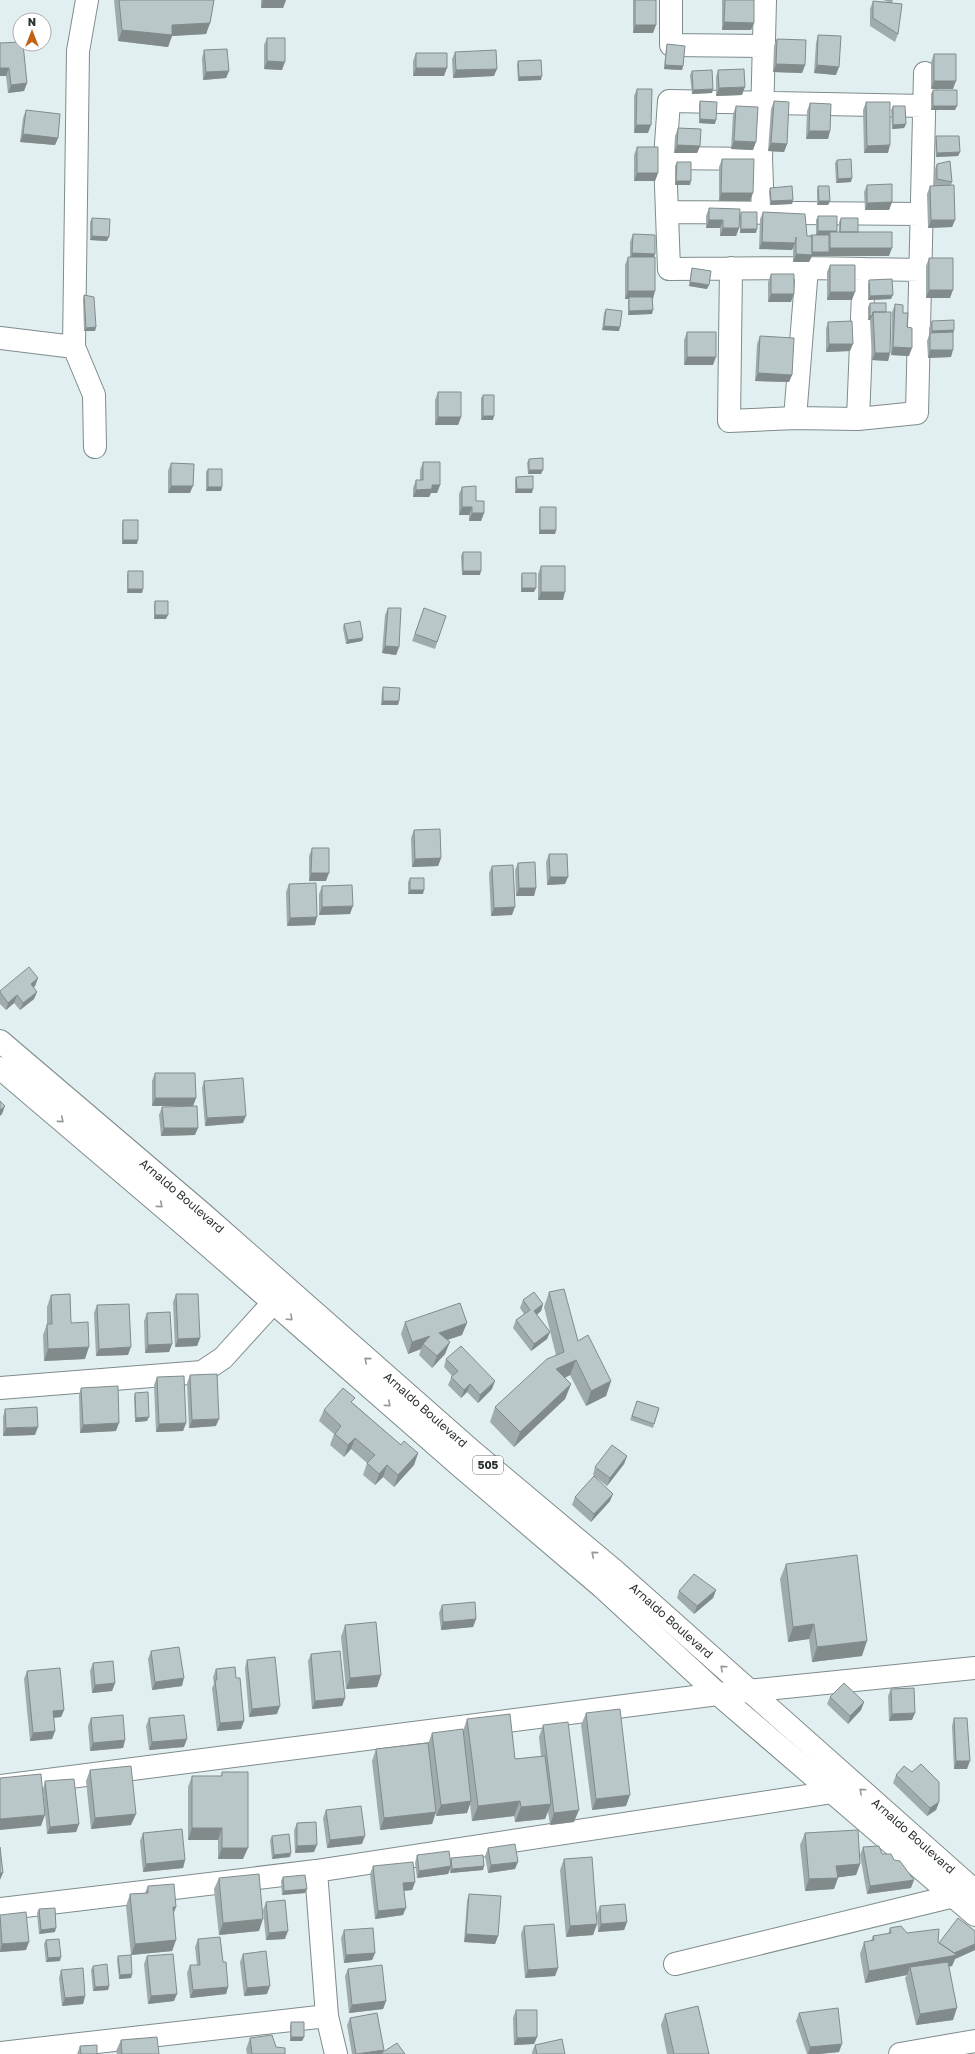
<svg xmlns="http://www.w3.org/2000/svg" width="975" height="2054" viewBox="0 0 975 2054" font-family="'Golos Text',sans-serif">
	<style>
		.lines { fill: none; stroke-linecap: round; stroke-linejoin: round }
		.minor-casing { stroke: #7f8b8c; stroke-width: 24 }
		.highway-casing { stroke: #7f8b8c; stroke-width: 24 }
		.minor { stroke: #fff; stroke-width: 22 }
		.highway { stroke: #fff; stroke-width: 22 }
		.wall { fill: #9fabac }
		.shaded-wall { fill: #828b8c }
		.building { fill: #b9c7c8; stroke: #828b8c }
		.oneway { stroke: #969898 }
		.labels { text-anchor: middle; stroke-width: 4; stroke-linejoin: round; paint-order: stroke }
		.shield { fill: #fff; stroke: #6b6f70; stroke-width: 1 }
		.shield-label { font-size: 11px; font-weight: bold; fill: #2c3132 }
		.street-label { font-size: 12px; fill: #2c3132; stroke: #fff }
	</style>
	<rect width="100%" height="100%" fill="#e1eff0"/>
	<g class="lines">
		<defs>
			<path id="minor" d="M671,0v45l92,1
				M665,158l96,1
				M667,212l255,2
				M763,212l-2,-53 4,-159
				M731,268l-2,153 66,-3 63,1 59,-6 8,-340
				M921,270l-114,-2 -138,1 -4,-111 4,-57 255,5
				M0,338l74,9 4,-296 9,-51
				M74,347l20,48 1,52
				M795,418l12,-150
				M858,419l6,-150
				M0,1388l202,-16 21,-14 50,-55
				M0,1786l718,-92 257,-26
				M316,1871l11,145 9,38
				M0,1909l316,-38 517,-79
				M675,1964l279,-68
				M0,2053l327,-37
				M900,2054l75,-13"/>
			<g id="highway">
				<path id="s1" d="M0,1041l203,173 270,238 143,120 359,319"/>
				<path d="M0,1068l188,160 272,238 142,121 116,107 257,221"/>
			</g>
		</defs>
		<use href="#minor" class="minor-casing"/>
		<use href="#highway" class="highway-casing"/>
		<use href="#minor" class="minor"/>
		<use href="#highway" class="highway"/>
	</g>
	<path class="wall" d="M114,0h100l-4,23 -4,11 -34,2 -4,11 -50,-6z
		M261,0h25l-3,8h-22z
		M633,0h23l-3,33h-20z
		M722,0h32v23l-3,7h-29z
		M883,0h10l-1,3 6,31 -3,8 -25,-16v-17l3,-8 15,1z
		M818,35l18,40 -22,-2 2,-30z
		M267,38l15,32 -18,-1v-24z
		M777,39l28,26 -3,8 -29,-1 1,-26z
		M0,43l27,40 -3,8 -16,2 -2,-17h-6z
		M667,44l16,22 -1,4 -18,-1 2,-21z
		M204,50l25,21 -3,7 -23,2 -1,-22z
		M455,52l39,24 -41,2 -1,-19z
		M416,53l28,23h-31v-15z
		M934,54l19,35h-22v-27z
		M518,61l23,19 -23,1 -1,-16z
		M718,70l24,25 -26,1v-19z
		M692,71l21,18 -1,4 -20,1 -2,-19z
		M637,89l11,44h-14v-37z
		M933,90l22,20h-24v-16z
		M700,101l15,23 -16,-1v-18z
		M774,101l13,43 -3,8 -16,-1 3,-42z
		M866,102l22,51h-24l-1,-43z
		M810,103l20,28 -2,8h-22l1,-28z
		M736,106l17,44 -22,-1 2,-35z
		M893,106l13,18 -2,4 -12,1 -1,-19z
		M26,110l32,28 -3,7 -35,-3 3,-24z
		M678,128l22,18 -3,7h-23l1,-17z
		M936,136l24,16 -2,4 -22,1 -1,-17z
		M637,147l21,26 -3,8h-21v-26z
		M722,159l28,42h-31v-34z
		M837,160l14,22 -15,1 -1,-20z
		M677,162l13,23h-15v-19z
		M937,164l15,18 -1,4 4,34 -3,7 -24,1 -1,-34 3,-8h4v-15z
		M867,185l25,17 -3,8h-24l-1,-18z
		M818,186l12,15 -2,4h-11v-15z
		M770,188l23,12 -1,4 -22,1 -1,-13z
		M709,208l30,20 -3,8h-16v-8h-14v-12z
		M741,212l15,21h-16v-17z
		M763,212l44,24 22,-1h-13v-15l2,-4 19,15v1h2v-10l2,-4 48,38h-77l-3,6h-16v-14l-1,2 -33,-1 1,-30z
		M92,218l15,23 -17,-1v-18z
		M633,234l22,20 -1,3 -2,57 -24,1v-14l1,-2h-4v-34l3,-8h2v-15z
		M929,258l21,40h-24v-32z
		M830,265l22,35h-25v-28z
		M692,268l15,21 -18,-3 2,-14z
		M771,274l20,28h-23v-20z
		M869,280l22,19 -23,1v-16z
		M84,295l12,32 -1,4h-11l-1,-32z
		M870,303l16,9 4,41 -2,8 -16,-1 -2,-40h-2v-13z
		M895,304l8,9 4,14 2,29 -18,-1 1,-43z
		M606,309l13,22 -17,-1 2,-17z
		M932,321l22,9 -1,3 -2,24 -23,1 -1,-17 2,-6v-7z
		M828,322l22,29 -24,1v-23z
		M687,332l26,33h-29v-25z
		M760,336l32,39 -3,7 -34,-1 2,-37z
		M438,392l23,25 -3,8h-23v-25z
		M483,395l10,25h-12v-22z
		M529,459l12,15h-13l-1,-11z
		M423,462l17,23 -3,8h-6l-2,4h-16v-9l3,-8h4v-10z
		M171,463l19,30h-22v-22z
		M208,469l14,18 -1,4h-15v-19z
		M516,477l16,16h-17v-13z
		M462,487l22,26 -3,8h-12v-6h-10v-21z
		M540,507l16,23 -1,4h-16v-23z
		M123,520l14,24h-15v-20z
		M463,552l17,23h-18l-1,-19z
		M541,566l22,34h-25v-26z
		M128,571l15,18 -1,4h-15v-18z
		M522,573l12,19h-13v-15z
		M155,601l11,18h-12v-14z
		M388,608l11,39 -3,8 -14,-2 3,-38z
		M424,608l22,8 -11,33 -23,-8z
		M344,624l19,14 -1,3 -16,3 -3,-16z
		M383,687l16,14 -1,4h-17l1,-14z
		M414,830l27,28 -3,8 -26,1 -1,-29z
		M312,848l14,33h-17v-25z
		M549,854l16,30 -18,1 -1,-23z
		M518,863l18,25 -2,8h-18l-1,-26z
		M492,866l20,49 -21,1 -2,-43z
		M410,878l13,16h-15v-12z
		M289,884l26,41 -28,1 -1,-34z
		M322,886l28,28 -31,1v-21z
		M38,978l-3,8 -2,1 4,5 -3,7 -14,11 -6,-7 -8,7 -6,-6v-13z
		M155,1073l41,25 -3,8h-41v-25z
		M204,1081l39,42 -38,3 -3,-38z
		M162,1107l33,28 -34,1 -2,-21z
		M549,1292l29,49 33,40 -5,15 -20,10 -16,-31 -5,3 6,6 -6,15 -51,48 -24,-25 5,-15 61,-52 -12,-48z
		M176,1294l24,44 -3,8 -22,1 -2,-45z
		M51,1295l20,28 14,36 -41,2 -1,-26 4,-11v-17z
		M523,1300l20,4 -2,7 -4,4 13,17 -3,7 -16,12 -18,-23 3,-8 8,-6 -4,-6z
		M97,1305l31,50 -32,1 -2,-43z
		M147,1313l25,31 -3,8 -24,1 -1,-32z
		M405,1322l57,13 -15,5 -2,14 -13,14 -13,-13 2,-6 -13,5 -7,-20z
		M446,1359l46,30 -14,14 -11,-11 -6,6 -13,-13 4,-9 -8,-9z
		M190,1375l26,51 -27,2 -2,-45z
		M157,1377l29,46 -3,8 -27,1 -2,-47z
		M81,1388l35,43 -36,2 -1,-38z
		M135,1393l12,28 -12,1 -1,-25z
		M637,1401l22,7 -6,20 -23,-8z
		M353,1403l48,42 17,8 -4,12 -20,22 -11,-10 -8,8 -12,-10 4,-12 -16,-14 -7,8 -14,-12 4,-11 -15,-13 5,-11z
		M5,1409l30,26 -32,1v-19z
		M627,1456l-3,8 -17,22 -14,-11 2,-8z
		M575,1497l35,4 -19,21 -19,-17z
		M786,1564l76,92 -50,6 -3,-23 -21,3 -8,-63z
		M716,1590l-3,8 -19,16 -17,-16 2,-7z
		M442,1605l34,14 -3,8 -32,3 -2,-17z
		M345,1625l36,50 -4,12 -31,2 -5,-52z
		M151,1651l31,35 -30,4 -4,-31z
		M311,1654l34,44 -3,8 -30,3 -4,-48z
		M247,1660l30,54 -28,3 -4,-49z
		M93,1663l22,20 -3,8 -20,2 -2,-22z
		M216,1669l20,9 8,43 -3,8 -24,2 -5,-43 2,-4 -1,-7z
		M27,1671l37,39 -3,7 -8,1 2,13 -3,8 -22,2 -6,-62z
		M891,1689l21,31 -23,1 -1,-25z
		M830,1697l34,5 -3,8 -13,14 -21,-20z
		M586,1713l40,93 -34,4 -11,-85z
		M91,1718l34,22 -2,8 -33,3 -2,-25z
		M149,1718l35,29 -35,3 -3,-24z
		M954,1718l13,51h-13l-2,-43z
		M467,1719l48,40 26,-3 -2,-19 4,-12 31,97 -24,3 -2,-14 -3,8 -30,3 -1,-6 -42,5 -2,-17 -3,9 -31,3v-4l-4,12 -52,6 -8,-69 4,-12 52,-5 4,-11 31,-2z
		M90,1770l41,55 -40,4 -5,-48z
		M222,1772l21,87h-25v-19h-30v-53l4,-11h29z
		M912,1772l27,30 -3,8 -9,6 -34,-33 3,-8z
		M45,1781l34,43 -3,8 -29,2 -4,-45z
		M326,1810l36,34 -35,4 -4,-30z
		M297,1823l17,29 -19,1 -1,-23z
		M143,1833l42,27 -2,8 -40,4 -3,-31z
		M805,1833l55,31 -4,11 -18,2 -4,12 -29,2 -5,-46z
		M272,1836l18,21 -18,2 -2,-19z
		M863,1847l19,7 29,34 -44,6 -7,-39z
		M488,1848l27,21 -27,4 -3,-17z
		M417,1855l33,5 1,-2 33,8 -1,4 -33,3v-4l-2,5 -31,4 -2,-15z
		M564,1859l33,65 -4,11 -27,2 -6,-67z
		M373,1866l42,16 -3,8 -8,1 -1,24 -28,4 -5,-45z
		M283,1877l22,16 -23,2 -1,-14z
		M219,1878l40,53 -40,4 -5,-46z
		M148,1886l25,27 3,27 -4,11 -41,4 -5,-49 4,-12 15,-1z
		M469,1894l29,42 -3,8 -31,-2 3,-41z
		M266,1902l19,37 -19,1 -3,-30z
		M600,1906l27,16 -3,8 -26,2 -1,-18z
		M39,1909l16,23 -16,2 -2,-21z
		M0,1915l26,35 -26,2v2z
		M524,1926l34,42 -3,8 -30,2 -4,-44z
		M890,1928l48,14 1,1 36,-12v19l-20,9 -3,7 -3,1 4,53 -37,5 -11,-47 2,-3 -42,8 -5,-29 4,-12 7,-1 2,-5 15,-2z
		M344,1930l31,23 -3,7 -28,3 -3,-25z
		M198,1939l25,23 5,25 -2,7 -36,4 -3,-25 3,-8h7l-2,-18z
		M46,1940l14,21 -14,1 -2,-18z
		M243,1954l24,40 -23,2 -4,-34z
		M118,1956l14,18 -1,4 -12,1 -2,-19z
		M147,1956l27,45 -26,3 -4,-40z
		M93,1966l16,20 -1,4 -15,1 -2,-21z
		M348,1969l38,32 -3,8 -34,4 -4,-37z
		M61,1970l24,26 -2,8 -21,2 -3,-28z
		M516,2010l21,27 -3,7 -20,1 -1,-27z
		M799,2013l40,39 -20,2h-12l-11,-33z
		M665,2014l44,40h-42l-6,-29z
		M350,2018l33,34 22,2h-53l-5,-29z
		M291,2022l13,15 -2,4h-12v-15z
		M250,2038l26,9 9,7h-38l-1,-5z
		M121,2040l38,14h-42l-1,-3z
		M535,2045l30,9h-33v-2z
		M80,2046l17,8h-20z"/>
	<path class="shaded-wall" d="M263,0h23l-3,8h-22z
		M724,22l30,1 -3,7h-29z
		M210,23l-4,11 -34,2 -4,11 -50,-6 4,-11 50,-5z
		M635,25h21l-3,8h-20z
		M267,61l18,1 -3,8 -18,-1z
		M776,64l29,1 -3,8 -29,-1z
		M665,65l18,1 -1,4 -18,-1z
		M817,65l22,2 -3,8 -22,-2z
		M0,68h9l-3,8h-6z
		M416,68h31l-3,8h-31z
		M497,69l-3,7 -41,2 3,-8z
		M229,71l-3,7 -23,2 3,-8z
		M542,76l-1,4 -23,1 1,-4z
		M934,81h22l-3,8h-22z
		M27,83l-3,8 -16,2 3,-8z
		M745,87l-3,8 -26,1 3,-8z
		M713,89l-1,4 -20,1 1,-4z
		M933,106h24l-2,4h-24z
		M700,119l16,1 -1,4 -16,-1z
		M906,124l-2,4 -12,1 1,-4z
		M636,125h15l-3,8h-14z
		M809,131h21l-2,8h-22z
		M23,134l35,4 -3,7 -35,-3z
		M734,141l22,1 -3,8 -22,-1z
		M771,143l16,1 -3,8 -16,-1z
		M677,145l23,1 -3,7h-23z
		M890,145l-2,8h-24l3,-7z
		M960,152l-2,4 -22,1 1,-4z
		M637,173h21l-3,8h-21z
		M852,178l-1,4 -15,1 2,-4z
		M676,181h15l-1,4h-15z
		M721,193h32l-3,8h-31z
		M793,200l-1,4 -22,1 1,-4z
		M819,201h11l-2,4h-11z
		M892,202l-3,8h-24l2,-7z
		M709,220h14l-3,8h-14z
		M931,220h24l-3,7 -24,1z
		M723,228h16l-3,8h-16z
		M741,229h16l-1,4h-16z
		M818,231h19l-1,4 -6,-3 -1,3h-13z
		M92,236l17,1 -2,4 -17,-1z
		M762,242l33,1 -3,7 -33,-1z
		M830,248h62l-3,8h-77l-3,6h-16l3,-8 15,-2h18z
		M632,253l23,1 -3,8 -22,-1z
		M690,282l19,3 -2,4 -18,-3z
		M929,290h24l-3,8h-24z
		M628,291h27l-2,8h-28z
		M830,292h25l-3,8h-25z
		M771,294h23l-3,8h-23z
		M893,295l-2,4 -23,1 2,-4z
		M653,310l-1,4 -24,1 1,-4z
		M870,316h2l-2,4h-2z
		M604,326l16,1 -1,4 -17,-1z
		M96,327l-1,4h-11l2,-3z
		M954,330l-3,8 -21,-1 2,-6z
		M829,344h24l-3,7 -24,1z
		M893,347l19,1 -3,8 -18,-1z
		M930,350h23l-2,7 -23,1z
		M875,353h15l-2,8 -16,-1z
		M687,357h29l-3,8h-29z
		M758,373l34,2 -3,7 -34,-1z
		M483,416h11l-1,4h-12z
		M438,417h23l-3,8h-23z
		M529,470h14l-2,4h-13z
		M432,485h8l-3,8h-6l-2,4h-16l3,-7z
		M171,486h22l-3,7h-22z
		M208,487h14l-1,4h-15z
		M517,489h16l-1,4h-17z
		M462,507h10l-3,8h-10z
		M472,513h12l-3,8h-12z
		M540,530h16l-1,4h-16z
		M123,540h15l-1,4h-15z
		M463,571h18l-1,4h-18z
		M522,588h14l-2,4h-13z
		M128,589h15l-1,4h-15z
		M541,592h24l-2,8h-25z
		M155,615h13l-2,4h-12z
		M363,638l-1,3 -16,3 2,-4z
		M385,646l14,1 -3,8 -14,-2z
		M383,701h16l-1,4h-17z
		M441,858l-3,8 -26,1 3,-8z
		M311,873h18l-3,8h-17z
		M550,877h18l-3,7 -18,1z
		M519,888h17l-2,8h-18z
		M410,890h14l-1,4h-15z
		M353,906l-3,8 -31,1 3,-8z
		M515,907l-3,8 -21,1 3,-8z
		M317,917l-2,8 -28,1 3,-8z
		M38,978l-3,8 -7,6 3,-8z
		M37,992l-3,7 -14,11 3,-7z
		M17,995l-3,8 -8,7 2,-7z
		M155,1098h41l-3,8h-41z
		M5,1106l-3,8 -2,2v-6z
		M246,1116l-3,7 -38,3 2,-8z
		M164,1128h34l-3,7 -34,1z
		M543,1304l-2,7 -10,8 3,-8z
		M467,1323l-5,12 -27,9 4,-11z
		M550,1332l-3,7 -16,12 3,-7z
		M430,1336l-7,8 -2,5 -13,5 4,-12z
		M200,1338l-3,8 -22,1 3,-8z
		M450,1342l-5,12 -13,14 5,-12z
		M172,1344l-3,8 -24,1 3,-8z
		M89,1347l-4,12 -41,2 4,-12z
		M131,1347l-3,8 -32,1 3,-7z
		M576,1360l-6,15 -19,9 5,-15z
		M495,1381l-3,8 -14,14 2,-8z
		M611,1381l-5,15 -20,10 5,-15z
		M470,1384l-3,8 -6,6 3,-8z
		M571,1384l-6,15 -51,48 6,-15z
		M149,1417l-2,4 -12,1 1,-4z
		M219,1419l-3,7 -27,2 3,-8z
		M119,1423l-3,8 -36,2 3,-8z
		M186,1423l-3,8 -27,1 3,-8z
		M38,1427l-3,8 -32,1 3,-8z
		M355,1438l-4,11 -7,8 4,-12z
		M418,1453l-4,12 -20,22 4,-12z
		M627,1456l-3,8 -17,22 3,-8z
		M387,1465l-4,12 -8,8 4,-11z
		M613,1494l-3,7 -19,21 3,-8z
		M716,1590l-3,8 -19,16 3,-8z
		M476,1619l-3,8 -32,3 2,-8z
		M814,1624l-5,15 -21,3 5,-15z
		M867,1641l-5,15 -50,6 5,-15z
		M381,1675l-4,12 -31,2 4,-11z
		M184,1678l-2,8 -30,4 3,-8z
		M115,1683l-3,8 -20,2 3,-8z
		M345,1698l-3,8 -30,3 3,-8z
		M864,1702l-3,8 -13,14 2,-8z
		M280,1706l-3,8 -28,3 3,-8z
		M64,1710l-3,7 -11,1 3,-7z
		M915,1713l-3,7 -23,1 3,-7z
		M244,1721l-3,8 -24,2 3,-8z
		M55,1731l-3,8 -22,2 3,-8z
		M187,1739l-3,8 -35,3 3,-8z
		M125,1740l-2,8 -33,3 3,-8z
		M956,1761h14l-3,8h-13z
		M630,1795l-4,11 -34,4 4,-11z
		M471,1801l-4,12 -31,3 5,-11z
		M520,1801l-6,15 -42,5 6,-15z
		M939,1802l-3,8 -9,6 3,-8z
		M551,1804l-6,15 -30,3 6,-15z
		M579,1810l-5,12 -24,3 4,-12z
		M436,1812l-4,12 -52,6 4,-12z
		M136,1814l-5,11 -40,4 4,-11z
		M45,1815l-4,11 -41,4v-11z
		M79,1824l-3,8 -29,2 3,-7z
		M192,1828h30l-4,12h-30z
		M365,1836l-3,8 -35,4 3,-8z
		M317,1845l-3,7 -19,1 2,-7z
		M222,1848h26l-5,11h-25z
		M291,1853l-1,4 -18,2 2,-4z
		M185,1860l-2,8 -40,4 3,-8z
		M518,1862l-3,7 -27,4 3,-8z
		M860,1864l-4,11 -22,3h4l-4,11 -29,2 4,-12 27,-13z
		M451,1866l-3,8 -31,4 2,-7z
		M484,1866l-1,4 -33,3 2,-4z
		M0,1873h3l-3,7z
		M914,1880l-3,8 -44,6 3,-8z
		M415,1882l-3,8 -12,1 3,-8z
		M307,1889l-2,4 -23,2 2,-4z
		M173,1907h3l-4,11z
		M406,1908l-3,7 -28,4 3,-8z
		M263,1919l-4,12 -40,4 4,-12z
		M627,1922l-3,8 -26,2 3,-8z
		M597,1924l-4,11 -27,2 4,-11z
		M56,1928l-1,4 -16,2 2,-4z
		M288,1931l-3,8 -19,1 3,-7z
		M466,1934l32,2 -3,8 -31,-2z
		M176,1940l-4,11 -41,4 4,-11z
		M29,1942l-3,8 -26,2 2,-8z
		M975,1944v6l-20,9 -3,7 -41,8 -1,-7 -3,8 -42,8 4,-12 85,-18z
		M375,1953l-3,7 -28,3 2,-8z
		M61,1957l-1,4 -14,1 2,-4z
		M558,1968l-3,8 -30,2 3,-8z
		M132,1974l-1,4 -12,1 1,-4z
		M109,1986l-1,4 -15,1 2,-4z
		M270,1986l-3,8 -23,2 3,-8z
		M228,1987l-2,7 -36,4 3,-8z
		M177,1994l-3,7 -26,3 3,-8z
		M85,1996l-2,8 -21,2 3,-8z
		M386,2001l-3,8 -34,4 3,-8z
		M957,2008l-4,12 -37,5 4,-11z
		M291,2037h13l-2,4h-12z
		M537,2037l-3,7 -20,1 3,-7z
		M842,2044l-3,8 -20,2h-11l2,-7z
		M384,2050l-2,4h-24z"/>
	<path class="building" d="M119,0h95l-4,23 -38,2v10l-50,-5z
		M635,0h21v25h-21z
		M725,0h29v23l-30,-1z
		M873,1l29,3 -4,30 -25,-16z
		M818,35l23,1 -2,31 -22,-2z
		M267,38h18v24l-18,-1z
		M777,39l29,1 -1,25 -29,-1z
		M20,42v2h3l4,39 -16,2 -2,-17h-9v-25z
		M667,44l18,2 -2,20 -18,-1z
		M227,49l2,22 -23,1 -2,-22z
		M496,50l1,19 -41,1 -1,-18z
		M416,53h31v15h-31z
		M934,54h22v27h-22z
		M541,60l1,16 -23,1 -1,-16z
		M744,69l1,18 -26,1 -1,-18z
		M712,70l1,19 -20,1 -1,-19z
		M637,89h15l-1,36h-15z
		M933,90h24v16h-24z
		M700,101l17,1 -1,18 -16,-1z
		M774,101l15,1 -2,42 -16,-1z
		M866,102h24v43l-23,1z
		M810,103l21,1 -1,27h-21z
		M736,106l22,1 -2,35 -22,-1z
		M893,106h12l1,18 -13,1z
		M26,110l34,4 -2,24 -35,-4z
		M678,128l23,1 -1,17 -23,-1z
		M936,136h23l1,16 -23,1z
		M637,147h21v26h-21z
		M722,159h32l-1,34h-32z
		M851,159l1,19 -14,1 -1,-19z
		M950,161l2,21 -15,-3v-15z
		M677,162h14v19h-15z
		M892,184v18l-25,1v-18z
		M954,185l1,35h-24l-1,-34z
		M792,186l1,14 -22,1 -1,-13z
		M818,186h11l1,15h-11z
		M709,208l31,1 -1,19h-16v-8h-14z
		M741,212h16v17h-16z
		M763,212l42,2 2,22h5v19l-16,-1v-17l-1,6 -33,-1z
		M818,216h19v15h-19z
		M92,218l18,1 -1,18 -17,-1z
		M841,218h17v14h-18z
		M830,232h62v16h-62z
		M633,234l22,1v19l-23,-1z
		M811,235h18v17h-17v-16h-1z
		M628,257h27v34h-27z
		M929,258h24v32h-24z
		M830,265h25v27h-25z
		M692,268l19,3 -2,14 -19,-3z
		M771,274h23v20h-23z
		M892,279l1,16 -23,1 -1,-16z
		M84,295l10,2 2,30 -10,1z
		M629,297h23l1,13 -24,1z
		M870,303h16v9h-13l-1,4h-2z
		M895,304l8,1v8h5l-1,14 5,1v20l-19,-1z
		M606,309l16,2 -2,16 -16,-1z
		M873,312h18l-1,41h-15z
		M954,320v10l-22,1v-10z
		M852,321l1,23h-24l-1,-22z
		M687,332h29v25h-29z
		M953,332v18h-23v-17z
		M760,336l34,2 -2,37 -34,-2z
		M438,392h23v25h-23z
		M483,395h11v21h-11z
		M543,458v12h-14v-11z
		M423,462h17v23h-8v4l-16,1v-10h7z
		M171,463l23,1 -1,22h-22z
		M208,469h14v18h-14z
		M533,476v13h-16l-1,-12z
		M476,486v15h8v12h-12v-6h-10v-20z
		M540,507h16v23h-16z
		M123,520h15v20h-15z
		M463,552h18v19h-18z
		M541,566h24v26h-24z
		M128,571h15v18h-15z
		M522,573h14v15h-14z
		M155,601h13v14h-13z
		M388,608h13l-2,39 -14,-1z
		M424,608l22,8 -9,26 -22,-8z
		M360,621l3,17 -15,2 -4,-16z
		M383,687l17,1 -1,13h-16z
		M440,829l1,29 -26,1 -1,-29z
		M312,848h17v25h-18z
		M549,854h18l1,23h-18z
		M535,862l1,26h-17l-1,-25z
		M513,865l2,42 -21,1 -2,-42z
		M410,878h14v12h-14z
		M316,883l1,34 -27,1 -1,-34z
		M352,885l1,21 -31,1v-21z
		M29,967l9,11 -7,6 6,8 -14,11 -6,-8 -9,8 -8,-11v-1z
		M155,1073h40l1,25h-41z
		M243,1078l3,38 -39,2 -3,-37z
		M0,1101l5,5 -5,4z
		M197,1106l1,22h-34l-2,-21z
		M564,1289l14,52 10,-6 23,46 -20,10 -15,-31 -20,9 15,15 -51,48 -25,-25 52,-48 17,-7 -15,-60z
		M534,1292l9,12 -9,7 16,21 -16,12 -18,-24 14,-10 -7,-10z
		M70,1294l1,29 17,-1 1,25 -41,2 -1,-25h5l-1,-29z
		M176,1294h22l2,44 -22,1z
		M460,1303l7,20 -28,10 11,9 -13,14 -14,-12 7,-8 -18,6 -7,-20z
		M129,1304l2,43 -32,2 -2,-44z
		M170,1312l2,32 -24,1 -1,-32z
		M461,1346l34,35 -15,14 -10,-11 -6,6 -13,-13 7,-6 -12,-12z
		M217,1374l2,45 -27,1 -2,-45z
		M184,1376l2,47 -27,1 -2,-47z
		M118,1386l1,37 -36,2 -2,-37z
		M343,1388l12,10 -4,4 50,43 3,-4 14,12 -20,22 -11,-10 -8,9 -12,-11 8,-8 -20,-17 -7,7 -13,-11 6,-8 -17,-16z
		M148,1392l1,25 -13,1 -1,-25z
		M637,1401l22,7 -5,16 -22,-8z
		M37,1407l1,20 -32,1 -1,-19z
		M612,1445l15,11 -17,22 -15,-11z
		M594,1476l19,18 -19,20 -19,-17z
		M857,1555l10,86 -50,6 -3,-23 -21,3 -7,-63z
		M694,1574l22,16 -19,16 -18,-15z
		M475,1602l1,17 -33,3 -1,-17z
		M376,1622l5,53 -31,3 -5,-53z
		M179,1647l5,31 -29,4 -4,-31z
		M340,1651l5,47 -30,3 -4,-47z
		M275,1657l5,49 -28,3 -5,-49z
		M113,1661l2,22 -20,2 -2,-22z
		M235,1667l1,11h4l4,43 -24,2 -5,-43h2l-1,-11z
		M60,1668l4,42 -11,1 2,20 -22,2 -6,-62z
		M844,1683l20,19 -14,14 -20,-19z
		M914,1688l1,25 -23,1 -1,-25z
		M620,1709l10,86 -34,4 -10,-86z
		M510,1714l5,45 30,-3 6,48 -30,3 -1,-6 -42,5 -11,-87z
		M123,1715l2,25 -32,3 -2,-25z
		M184,1715l3,24 -35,3 -3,-24z
		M954,1718h13l3,43h-14z
		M568,1722l11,88 -25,3 -11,-88z
		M463,1729l8,72 -30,4 -9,-72z
		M428,1743l8,69 -52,6 -8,-69z
		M921,1764l18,18v20l-9,6 -34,-33 8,-9 8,6z
		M131,1766l5,48 -41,4 -5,-48z
		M222,1772h26v76h-26v-20h-30v-52h30z
		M41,1774l4,41 -45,4v-41z
		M74,1779l5,45 -29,3 -5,-46z
		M361,1806l4,30 -35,4 -4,-30z
		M316,1822l1,23 -20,1v-23z
		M182,1829l3,31 -39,4 -3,-31z
		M858,1830l2,34 -24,2 2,12 -29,1 -4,-46z
		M289,1834l2,19 -17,2 -2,-19z
		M515,1844l3,18 -27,3 -3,-17z
		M879,1846l3,8h9l3,6 6,1 14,19 -44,6 -7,-39z
		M0,1847l3,26h-3z
		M449,1851l2,15 -32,5 -2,-16z
		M483,1855l1,11 -32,3 -1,-11z
		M592,1857l5,67 -27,2 -6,-67z
		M413,1862l2,20 -12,1 3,25 -28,3 -5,-45z
		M259,1874l4,45 -40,4 -4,-45z
		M305,1875l2,14 -23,2 -1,-14z
		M174,1884l2,23h-3l3,33 -41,4 -5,-50 18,-1v-7z
		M469,1894l32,2 -3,40 -32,-2z
		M285,1900l3,31 -19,2 -3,-31z
		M625,1904l2,18 -26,2 -1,-18z
		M55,1908l1,20 -15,2 -2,-21z
		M26,1912l3,30 -27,2 -2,-29z
		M958,1918l17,13v13l-21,9 -15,-10z
		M554,1924l4,44 -30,2 -4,-44z
		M901,1926l6,7 32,-4 -1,13 19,13 -88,16 -5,-29 10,-2 -1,-4 18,-3 -1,-5z
		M373,1928l2,25 -29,2 -2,-25z
		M220,1937l3,25h3l2,25 -35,3 -3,-25h10l-2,-26z
		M59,1939l2,18 -13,1 -2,-18z
		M266,1951l4,35 -23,2 -4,-34z
		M173,1954l4,40 -26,2 -4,-40z
		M131,1955l1,19 -12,1 -2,-19z
		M948,1962l9,46 -37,6 -10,-47z
		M107,1964l2,22 -14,1 -2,-21z
		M382,1965l4,36 -34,4 -4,-36z
		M83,1968l2,28 -20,2 -4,-28z
		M698,2006l11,48h-35l-9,-40z
		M838,2008l4,36 -32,3 -11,-34z
		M516,2010h21v27l-20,1z
		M377,2013l7,37 -28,4 -6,-36z
		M291,2022h13v15h-13z
		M272,2035l4,12 9,1v6h-33l-2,-16z
		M157,2037l2,17h-37l-1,-14z
		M562,2039l3,15h-28l-2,-9z
		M397,2043l8,11h-25z
		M97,2045v9h-16l-1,-8z"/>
	<defs><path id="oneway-chevron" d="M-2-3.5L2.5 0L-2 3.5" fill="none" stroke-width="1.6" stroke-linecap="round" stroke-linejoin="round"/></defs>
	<g class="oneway">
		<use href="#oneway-chevron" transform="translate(61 1120) rotate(40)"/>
		<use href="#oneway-chevron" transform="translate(160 1205) rotate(40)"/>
		<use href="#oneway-chevron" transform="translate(290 1318) rotate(42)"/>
		<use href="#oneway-chevron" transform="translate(367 1360) rotate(-139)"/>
		<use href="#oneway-chevron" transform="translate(388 1404) rotate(41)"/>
		<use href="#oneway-chevron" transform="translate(594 1554) rotate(-140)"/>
		<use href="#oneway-chevron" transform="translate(723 1668) rotate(-138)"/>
		<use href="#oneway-chevron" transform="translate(862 1791) rotate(-138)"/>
	</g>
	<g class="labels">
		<rect class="shield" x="473" y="1456" width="30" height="18" rx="3"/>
		<g class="shield-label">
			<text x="488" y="1469">505</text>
		</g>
		<g class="street-label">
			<text dy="4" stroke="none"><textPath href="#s1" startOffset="239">Arnaldo Boulevard</textPath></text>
			<text dy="4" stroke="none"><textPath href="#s1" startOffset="563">Arnaldo Boulevard</textPath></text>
			<text dy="4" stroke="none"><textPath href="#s1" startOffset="887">Arnaldo Boulevard</textPath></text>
			<text dy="4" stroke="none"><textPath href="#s1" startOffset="1211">Arnaldo Boulevard</textPath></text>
		</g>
	</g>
	<g transform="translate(32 32)"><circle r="19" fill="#ffffff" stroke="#abadad"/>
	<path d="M0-3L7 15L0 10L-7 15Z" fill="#c06314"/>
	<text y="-6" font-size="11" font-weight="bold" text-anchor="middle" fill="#2c3132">N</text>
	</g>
</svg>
